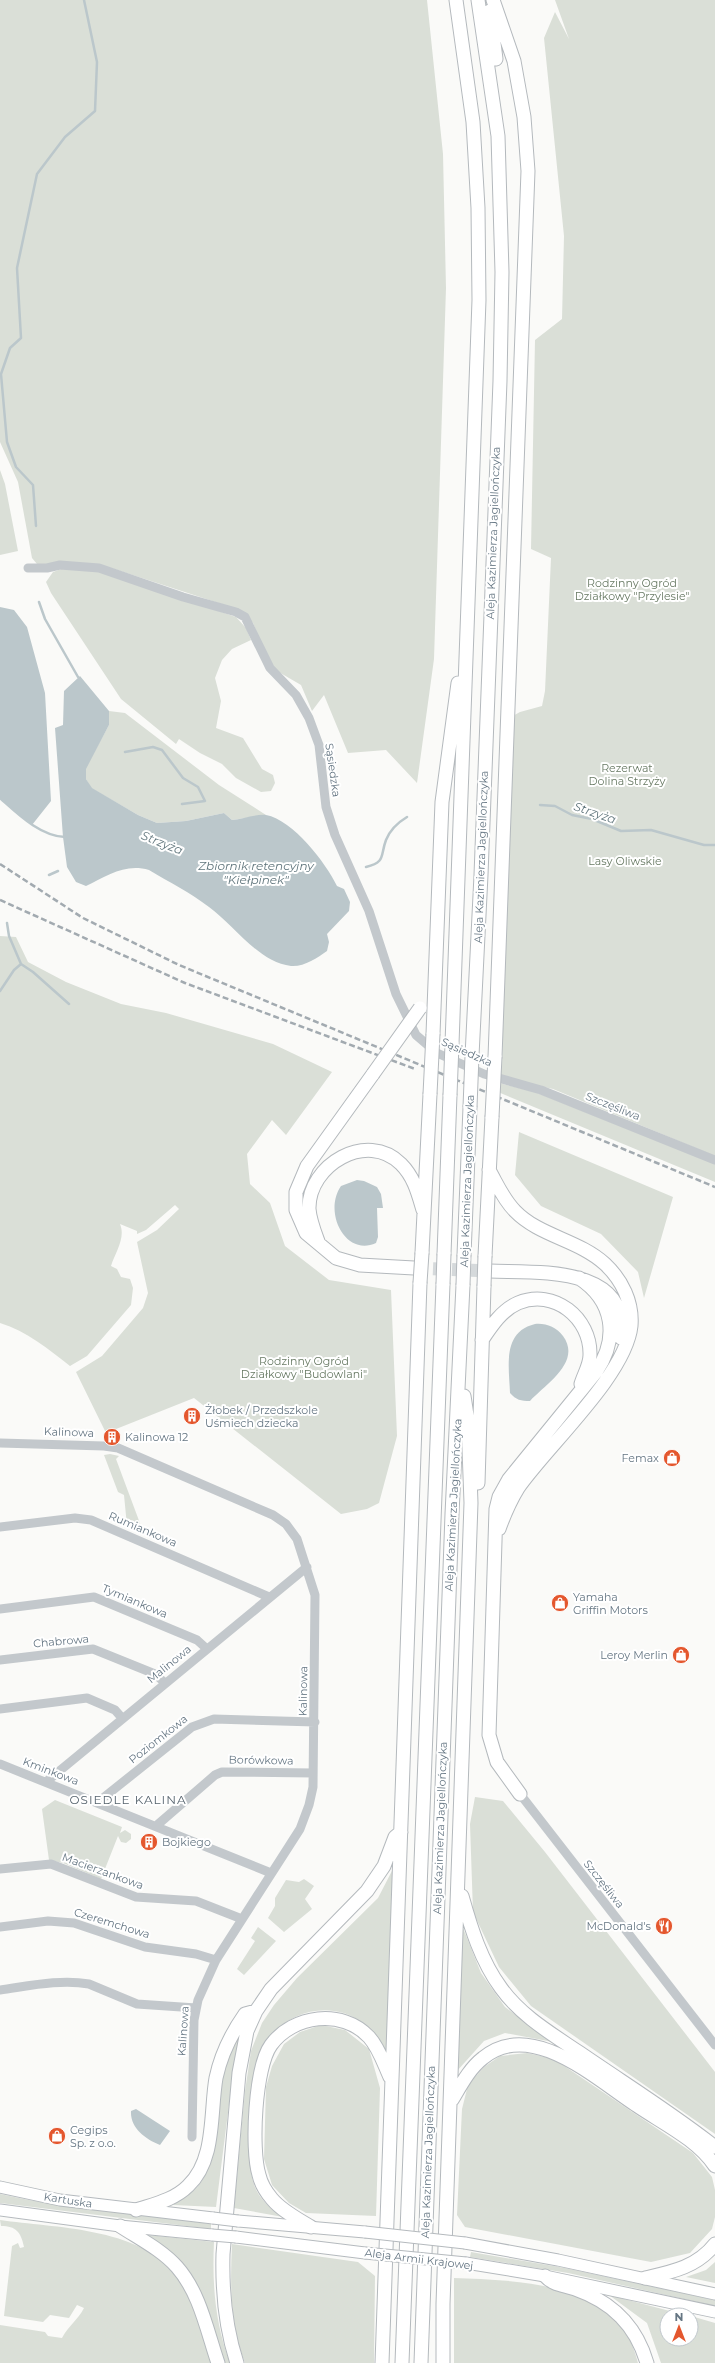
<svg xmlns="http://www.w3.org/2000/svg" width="715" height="2363" viewBox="0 0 715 2363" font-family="Montserrat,sans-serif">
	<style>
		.green { fill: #dadfd7 }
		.water { fill: #bbc7cb }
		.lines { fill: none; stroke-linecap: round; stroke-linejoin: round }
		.stream { stroke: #bbc7cb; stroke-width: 2.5 }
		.highway-tunnel { stroke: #d5d9db; stroke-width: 13; stroke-dasharray: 13 6; stroke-linecap: butt }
		.major-casing { stroke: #b5babe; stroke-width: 13 }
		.highway-casing { stroke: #b4b9bd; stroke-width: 15 }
		.minor { stroke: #c3c8cc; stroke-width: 9 }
		.major { stroke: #fff; stroke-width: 11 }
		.highway { stroke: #fff; stroke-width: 13 }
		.rail { stroke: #a2aab0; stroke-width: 2.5; stroke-dasharray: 6 3; stroke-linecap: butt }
		.major-bridge-casing { stroke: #b5babe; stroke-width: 13; stroke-linecap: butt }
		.highway-bridge-casing { stroke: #b4b9bd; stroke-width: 15; stroke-linecap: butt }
		.major-bridge { stroke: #fff; stroke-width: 11 }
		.highway-bridge { stroke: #fff; stroke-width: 13 }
		.labels { text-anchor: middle; stroke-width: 4; stroke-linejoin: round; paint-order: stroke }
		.street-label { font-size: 11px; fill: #657683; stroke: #fff }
		.park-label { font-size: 11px; fill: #687a64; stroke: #fff }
		.poi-label { font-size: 11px; fill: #657683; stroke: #fff; text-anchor: start }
		.water-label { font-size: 12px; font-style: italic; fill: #60757c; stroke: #fff }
		.neighbourhood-label { font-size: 12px; letter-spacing: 1px; fill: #57646e; stroke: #fff }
	</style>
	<rect width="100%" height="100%" fill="#fafaf8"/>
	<path class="green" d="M0,0h427l16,154 3,134 -12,371 -17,124 -31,-33 -38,3 -24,-58 -12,16 -11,-26 -24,-14 -11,-15 -13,-33 -13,-13 -132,-43 -66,-2 -5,-1 -5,-6 -14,-76 -18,-40z
		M555,0h160v1156l-162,-67 -54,-12v-9h3l9,-351 9,-5 22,-6 3,-15 6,-133 -20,-9 4,-209 27,-21 2,-83 -20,-198 11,-26 14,27z
		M0,470l5,14 13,67 -18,4z
		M67,567l41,6 128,44 10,11 5,12 -19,9 -10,11 -7,18 6,23 -5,27 27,10 19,31 11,6 2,8 -4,8 -10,1 -25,-14 -14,-14 -22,-11 -21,-14 -3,5 -55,-45 -70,-106 -5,-11 7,-10z
		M109,711l16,2 94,72 47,30 -34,5 -8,-7 -38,8 -29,2 -19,-8 -47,-27 -5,-9 -1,-10 24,-44z
		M0,936l16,1 12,25 38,20 55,22 45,9 107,31 59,28 -46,63 -14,-15 -25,34 3,30 20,19 15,43 44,34 62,10 6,146 -18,67 -12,6 -26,5 -147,-116 -88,35 -30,-61 26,-16 41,-48 5,-15 -11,-51 20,-12 22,-21 -4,-4 -29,25 -9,4v-3l-17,-7c6,14 -5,29 -9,42l6,3 4,8 9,2 3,9 -2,17 -44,51 -17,10c-22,-17 -43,-35 -70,-43z
		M499,1083l36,9 180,72v18l-217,-90z
		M519,1132l154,65 -29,101 -6,-26 -37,-38 -60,-28 -26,-31z
		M110,1454l9,2 -3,3 28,75 -17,-8 -3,-31 -6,-3 -14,-37z
		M475,1797l28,4 42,51 170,220v62l-184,-128 -32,-39 -26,-55 -3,-88z
		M55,1800l67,27 -2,6 5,-3 6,4v5l-5,4 -5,-1 -3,-6 -17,43 -38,-16 -14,-3 -7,-51z
		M395,1865l-7,191c-8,-13 -15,-27 -28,-35 -34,-23 -80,-7 -98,28 -12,22 -16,108 -9,132 4,17 17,27 30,36l-49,-9 11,-117 6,-40 11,-28 12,-18 23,-27 81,-80z
		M304,1879l10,7 -9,13 7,10 -28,23 -16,-14 7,-12v-8l11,-18 13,2z
		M258,1927l18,14 -32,34 -7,-6 18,-28 -4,-3z
		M463,1928l18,45 24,34 48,35 -48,-9 -21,8 -27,30z
		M321,2025l24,5 24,19 11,39 -4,128 -70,-3 -17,-10 -17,-18 -8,-26 2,-72 6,-21 12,-22 16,-12z
		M240,2030l-7,43 -17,134 -43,-2c10,-7 24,-14 30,-26 15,-30 13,-65 19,-97 3,-18 9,-35 18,-52z
		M527,2053l27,6 139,94 19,24 3,13v27l-3,12 -22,24 -39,9 -186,-35 -8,-12 5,-106 6,-24 16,-18 16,-11z
		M0,2194c70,16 140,20 211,30v5l-211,-26z
		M0,2220c55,8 138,7 175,54 20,25 28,59 37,89h-212v-38l45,7 3,4 14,2c6,-12 16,-18 22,-30l-7,-3 -8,13 -19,-3 -7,7 -39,-6 8,-70 6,-3 2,5 4,-1c-3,-15 -8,-21 -23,-21z
		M148,2235l66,7c-2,42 1,81 16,121h-6l-32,-85 -19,-24z
		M232,2244l126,18 17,14 -1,87h-129c-15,-39 -15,-78 -13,-119z
		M471,2252l94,16 150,32v6l-147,-33 -98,-16z
		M715,2262v21l-29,-6 20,-7z
		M454,2278c50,2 125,3 162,42 12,11 18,28 22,43h-184z
		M609,2295l76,20h-18v24h24v-23l24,7v40h-54l-14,-40z"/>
	<path class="water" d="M0,607l14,3 13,17 18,66 6,108 -19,24 -32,-27z
		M80,676l29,35v14l-23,44v10l6,9 46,27 19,8 29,-2 38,-8 8,7c11,-1 23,-6 34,-5 27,5 60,48 71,71l7,3 6,13 -1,9 -22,23 2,8 -2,9c-10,7 -23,16 -36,15 -33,-4 -57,-41 -82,-59 -18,-14 -40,-25 -60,-37 -24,-7 -42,6 -63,16l-10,-4 -9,-15 -4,-30 -8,-109 8,-3 1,-34z
		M357,1180l7,1 13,6 4,7 2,14h-6l1,29 -2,6c-31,14 -53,-31 -35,-57z
		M535,1324c11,-1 21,3 28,12 19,26 -17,48 -33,65 -9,0 -14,-1 -20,-8 -1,-27 -8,-61 25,-69z
		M136,2109l34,22 -10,14c-15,-6 -30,-17 -29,-34z"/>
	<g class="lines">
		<path class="stream" d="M36,526l-3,-41 -17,-18 -9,-25 -6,-68 9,-26 11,-10 -4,-70 20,-94 28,-37 30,-26 2,-49 -13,-62
			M39,602l6,17 33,58
			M125,752l28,-5 9,3 21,28 15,9 7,14 -23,3
			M0,798c18,16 40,38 65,39
			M540,805l15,1 17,9 20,4 29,12 30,-1 53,15h11
			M366,867c20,-5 14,-11 20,-27 4,-10 11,-17 21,-23
			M49,875l9,-4
			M7,923l2,13 12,28 12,8 36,32
			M0,991l14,-21 7,-6"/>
		<path class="highway-tunnel" d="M414,1268l76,3"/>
		<defs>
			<path id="major" d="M0,2187l60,13 153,18
				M0,2210l120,16 92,9
				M238,2221l127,11
				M236,2237l129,16
				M465,2243l93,17 157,34
				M466,2263l79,13 170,36"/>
			<path id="highway" d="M493,0l21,61 10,56 4,54 -33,886
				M490,11l6,48
				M433,1034l9,-232 16,-119
				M452,1044l27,-744 -1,-92 -5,-86 -17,-122
				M472,1056l9,-181 19,-494 2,-109 -4,-136 -20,-136
				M373,1074l-66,92 -11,26v18l10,23 30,25 24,7 54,3
				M489,1170c8,14 14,29 26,41 24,25 64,29 90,53 17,16 28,38 26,62 -5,49 -84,120 -113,162 -8,13 -14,27 -19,41
				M319,1244c-4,-11 -9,-23 -10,-35 -1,-44 58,-79 92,-45 13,13 17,29 22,46
				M422,1253l8,-159
				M444,1254l6,-159
				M464,1255l6,-148
				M485,1256l7,-139
				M490,1271c48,2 140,-6 131,67
				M482,1340c10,-15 20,-30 36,-37 36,-15 73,15 72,52 0,10 -6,19 -9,29
				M478,1483l6,-197
				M520,1794l-23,-32 -8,-27 7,-226 3,-12 10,-18 87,-107c23,-34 18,-71 -17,-94
				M462,1896c9,32 19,65 39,92 20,28 51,46 79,65 45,31 92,60 135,94
				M452,2100c9,-15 17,-31 31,-42 48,-40 113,21 153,47 26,18 61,34 79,61
				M136,2210c18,-6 38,-10 52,-24 28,-26 22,-74 28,-108 5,-24 15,-44 29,-64l11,-3
				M120,2226c20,13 42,24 57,41 23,26 30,64 41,96
				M311,2227c-13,-8 -29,-16 -39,-28 -6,-7 -11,-15 -13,-24 -8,-26 -4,-108 12,-130 22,-30 71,-37 98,-8 10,11 15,27 21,40
				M545,2276c8,9 19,9 30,13 37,13 61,36 72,74
				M645,2278c27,-6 52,-11 70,-34
				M237,2363c-12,-36 -15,-71 -14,-109l16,-181 8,-42 9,-20 15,-22 96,-98 17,-25 11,-29 6,-5
				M382,2363l38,-1080
				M402,2363l41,-1079
				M421,2363l31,-849 11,-229
				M443,2363v-59l28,-801 -3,-81 -4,-26"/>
		</defs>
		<use href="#major" class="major-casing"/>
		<use href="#highway" class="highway-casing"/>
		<path class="minor" d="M28,568h19l13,-3 39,3 84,29 53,15 9,5 25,51 26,27 13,23 10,27 7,62 9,28 34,76 27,83 20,41 21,18 47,21 57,16 174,70
			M0,1443l104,3 14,2 155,67 13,9 11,15 18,56 -2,192 -4,18 -9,24 -84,131 -18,40 -4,20 -2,117
			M0,1527l75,-9 16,2 178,77
			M0,1609l94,-12 103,43 10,9
			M0,1660l93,-11 62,25 10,9
			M0,1709l87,-11 28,12 7,8
			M0,1764l271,109
			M46,1782l261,-215
			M520,1794l195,251
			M98,1802l94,-75 22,-8 101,3
			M156,1826l59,-51 7,-3 91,1
			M0,1869l51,-5 85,33 60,4 46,18
			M0,1927l48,-6 26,2 71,24 51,7 20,6
			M0,1990c29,-4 60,-11 89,-6l48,20 59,4"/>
		<use href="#major" class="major"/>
		<use href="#highway" class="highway"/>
		<path class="rail" d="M0,864l83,54 96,47 536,222
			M0,900l185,83 230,86"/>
		<defs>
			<path id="major-bridge" d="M213,2218l25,3
				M365,2232l100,11
				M212,2235l24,2
				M365,2253l101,10"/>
			<path id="highway-bridge" d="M373,1074l47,-66
				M430,1094l3,-60
				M450,1095l2,-51
				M470,1107l2,-51
				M492,1117l3,-60
				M420,1283l2,-30
				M443,1284l1,-30
				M463,1285l1,-30
				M484,1286l1,-30"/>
		</defs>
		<use href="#major-bridge" class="major-bridge-casing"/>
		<use href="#highway-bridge" class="highway-bridge-casing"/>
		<use href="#major-bridge" class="major-bridge"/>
		<use href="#highway-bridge" class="highway-bridge"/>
	</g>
	<defs>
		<symbol id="building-disc" viewBox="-11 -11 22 22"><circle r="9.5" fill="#e4572e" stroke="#fff"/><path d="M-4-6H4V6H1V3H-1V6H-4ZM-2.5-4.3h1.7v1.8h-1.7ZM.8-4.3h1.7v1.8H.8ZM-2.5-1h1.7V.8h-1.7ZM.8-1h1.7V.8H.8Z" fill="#fff"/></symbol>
		<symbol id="shop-disc" viewBox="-11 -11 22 22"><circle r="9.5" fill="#e4572e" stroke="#fff"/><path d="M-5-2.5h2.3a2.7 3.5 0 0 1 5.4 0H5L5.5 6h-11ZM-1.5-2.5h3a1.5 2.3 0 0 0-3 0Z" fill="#fff"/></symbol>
		<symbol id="restaurant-disc" viewBox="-11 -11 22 22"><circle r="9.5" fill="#e4572e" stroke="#fff"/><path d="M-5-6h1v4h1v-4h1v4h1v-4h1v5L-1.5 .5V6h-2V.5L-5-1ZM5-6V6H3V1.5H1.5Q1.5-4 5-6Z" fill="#fff"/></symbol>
	</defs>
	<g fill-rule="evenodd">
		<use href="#building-disc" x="182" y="1406" width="20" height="20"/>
		<use href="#building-disc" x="102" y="1427" width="20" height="20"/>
		<use href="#shop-disc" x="662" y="1448" width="20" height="20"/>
		<use href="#shop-disc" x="550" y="1593" width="20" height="20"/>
		<use href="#shop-disc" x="671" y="1645" width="20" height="20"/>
		<use href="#building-disc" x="139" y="1832" width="20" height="20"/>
		<use href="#restaurant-disc" x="654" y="1916" width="20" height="20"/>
		<use href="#shop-disc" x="47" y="2126" width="20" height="20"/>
	</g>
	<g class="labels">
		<g class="street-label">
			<text transform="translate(493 533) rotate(-88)" y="4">Aleja Kazimierza Jagiellończyka</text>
			<text transform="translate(333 770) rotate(82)" y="4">Sąsiedzka</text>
			<text transform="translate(481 857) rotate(-88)" y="4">Aleja Kazimierza Jagiellończyka</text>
			<text transform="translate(467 1052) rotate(24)" y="4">Sąsiedzka</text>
			<text transform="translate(613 1106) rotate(22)" y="4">Szczęśliwa</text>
			<text transform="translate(467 1181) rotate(-88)" y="4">Aleja Kazimierza Jagiellończyka</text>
			<text transform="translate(69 1432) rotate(2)" y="4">Kalinowa</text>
			<text transform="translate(453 1505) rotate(-87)" y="4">Aleja Kazimierza Jagiellończyka</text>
			<text transform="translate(143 1529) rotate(23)" y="4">Rumiankowa</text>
			<text transform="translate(135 1601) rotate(23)" y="4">Tymiankowa</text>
			<text transform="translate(61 1641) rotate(-5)" y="4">Chabrowa</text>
			<text transform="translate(169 1664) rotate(-39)" y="4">Malinowa</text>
			<text transform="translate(303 1691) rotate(-89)" y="4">Kalinowa</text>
			<text transform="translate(158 1739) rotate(-38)" y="4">Poziomkowa</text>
			<text transform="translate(261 1760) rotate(1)" y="4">Borówkowa</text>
			<text transform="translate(51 1771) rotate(21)" y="4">Kminkowa</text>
			<text transform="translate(440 1828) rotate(-88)" y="4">Aleja Kazimierza Jagiellończyka</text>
			<text transform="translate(103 1871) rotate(20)" y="4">Macierzankowa</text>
			<text transform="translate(604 1884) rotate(52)" y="4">Szczęśliwa</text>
			<text transform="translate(112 1923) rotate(17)" y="4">Czeremchowa</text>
			<text transform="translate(183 2031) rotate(-86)" y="4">Kalinowa</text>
			<text transform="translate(428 2152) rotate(-88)" y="4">Aleja Kazimierza Jagiellończyka</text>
			<text transform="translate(68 2200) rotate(9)" y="4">Kartuska</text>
			<text transform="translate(419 2259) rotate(7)" y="4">Aleja Armii Krajowej</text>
		</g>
		<g class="park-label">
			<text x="632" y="587">Rodzinny Ogród<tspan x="632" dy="13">Działkowy "Przylesie"</tspan></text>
			<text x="627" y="772">Rezerwat<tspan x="627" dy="13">Dolina Strzyży</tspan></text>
			<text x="625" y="865">Lasy Oliwskie</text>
			<text x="304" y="1365">Rodzinny Ogród<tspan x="304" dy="13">Działkowy "Budowlani"</tspan></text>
		</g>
		<g class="poi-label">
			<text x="205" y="1414">Żłobek / Przedszkole<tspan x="205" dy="13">Uśmiech dziecka</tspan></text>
			<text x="125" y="1441">Kalinowa 12</text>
			<text x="659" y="1462" text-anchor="end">Femax</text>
			<text x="573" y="1601">Yamaha<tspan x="573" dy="13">Griffin Motors</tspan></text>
			<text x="668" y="1659" text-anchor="end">Leroy Merlin</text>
			<text x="162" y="1846">Bojkiego</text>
			<text x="651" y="1930" text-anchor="end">McDonald's</text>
			<text x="70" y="2134">Cegips<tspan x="70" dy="13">Sp. z o.o.</tspan></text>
		</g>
		<g class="water-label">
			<text transform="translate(595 813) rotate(19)" y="4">Strzyża</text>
			<text transform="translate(162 843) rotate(22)" y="4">Strzyża</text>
			<text x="256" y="870">Zbiornik retencyjny<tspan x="256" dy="14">"Kiełpinek"</tspan></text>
		</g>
		<g class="neighbourhood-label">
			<text x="128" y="1804">OSIEDLE KALINA</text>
		</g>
	</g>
	<g transform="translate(679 2327)"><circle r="19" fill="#ffffff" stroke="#c1c8cd"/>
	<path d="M0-3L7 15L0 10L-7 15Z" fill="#e4572e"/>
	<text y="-6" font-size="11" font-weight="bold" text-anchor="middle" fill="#657683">N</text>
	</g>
</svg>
